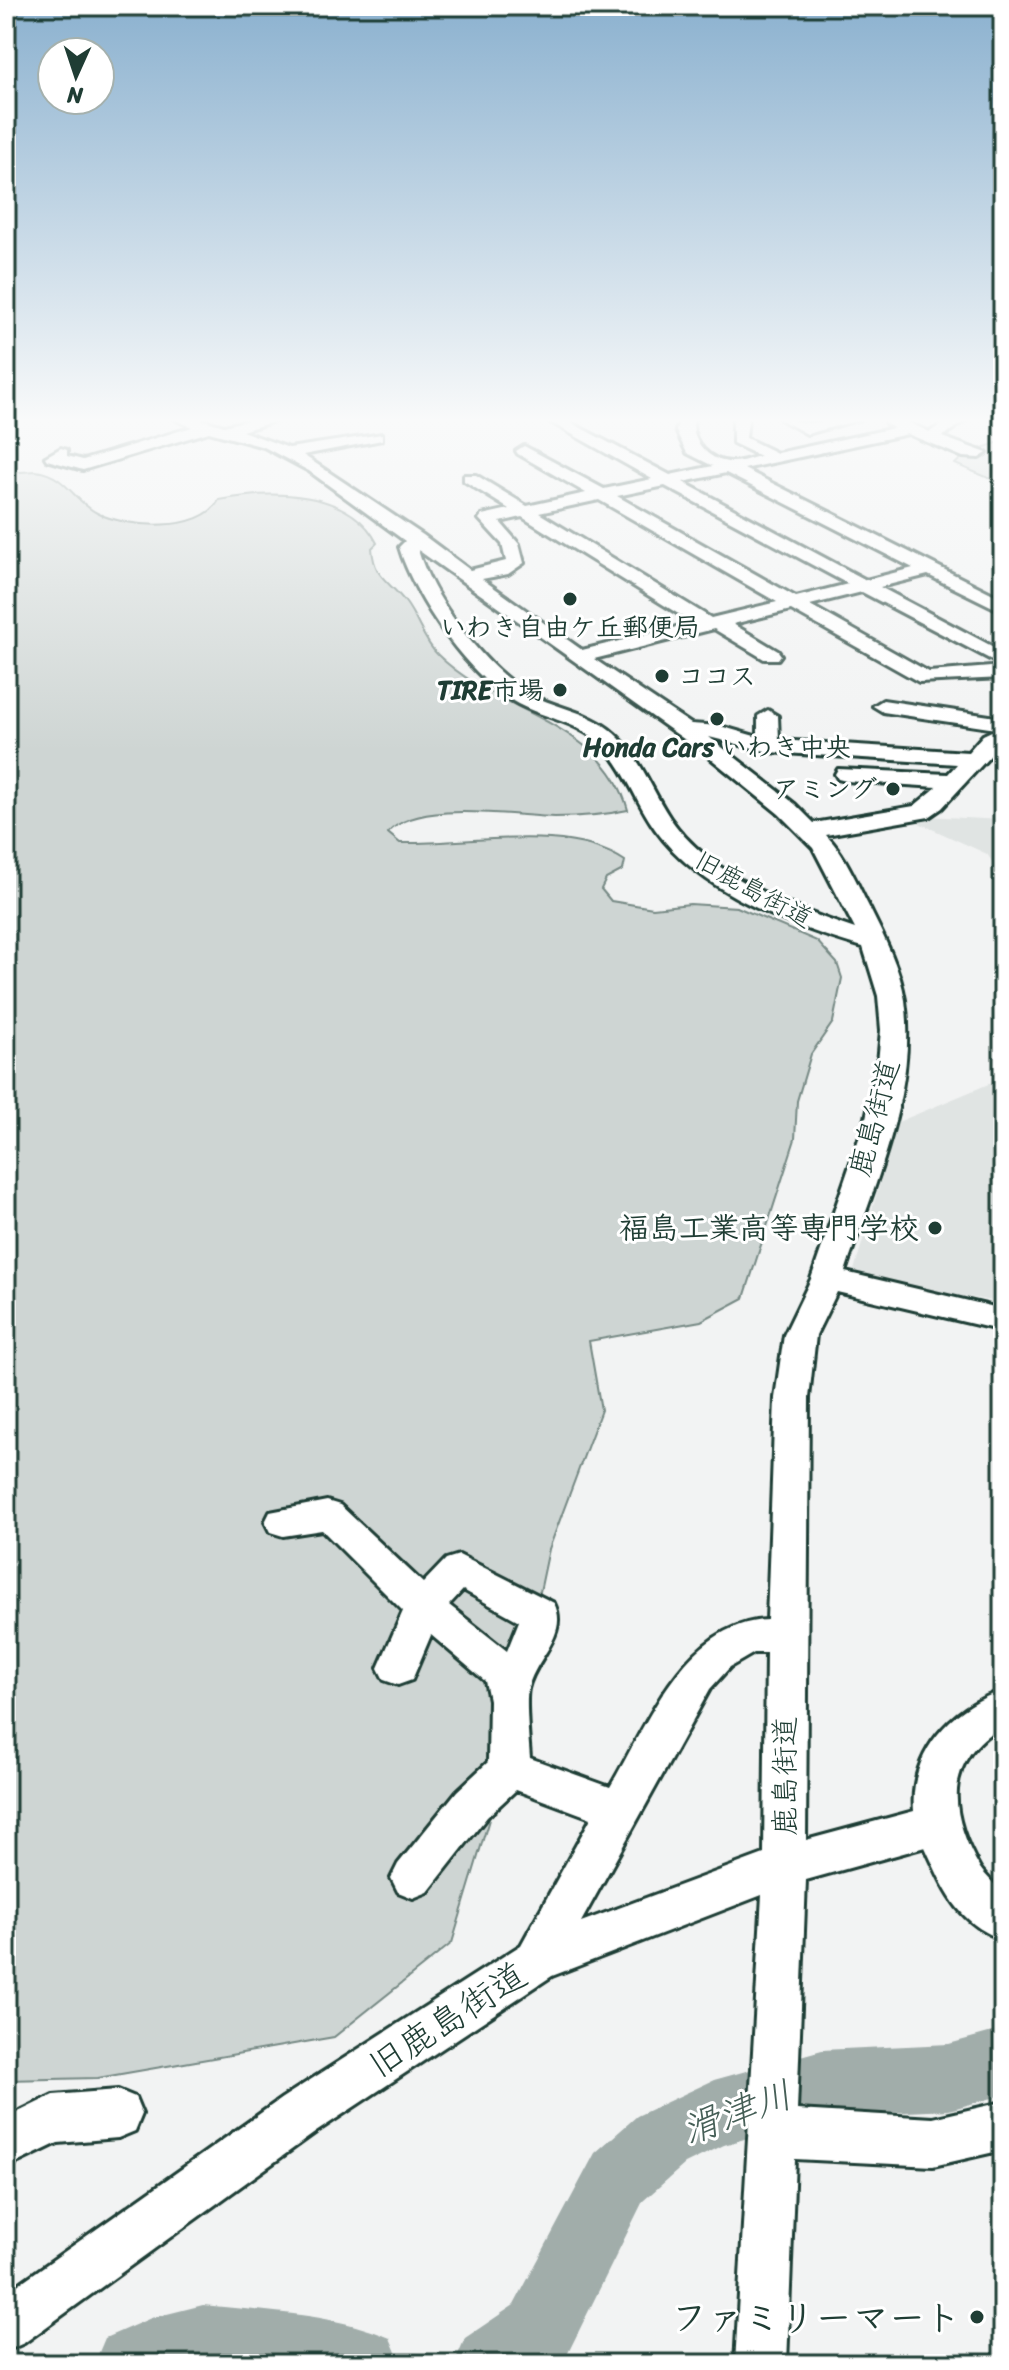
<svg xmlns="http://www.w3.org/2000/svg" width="1009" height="2370" viewBox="0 0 1009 2370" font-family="Sriracha,'Klee One',sans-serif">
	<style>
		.built { fill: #e0e4e3 }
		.green { fill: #ced5d3; stroke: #768984; stroke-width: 2 }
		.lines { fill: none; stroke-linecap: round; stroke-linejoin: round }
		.river { fill: #a1adaa; fill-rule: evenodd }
		.minor-casing { stroke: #1f3d34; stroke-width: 6 }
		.minor { fill: #fff; fill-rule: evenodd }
		.poi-dot { fill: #1f3d34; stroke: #fff; stroke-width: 3 }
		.labels { text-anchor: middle; stroke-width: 6; stroke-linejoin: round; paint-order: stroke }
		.far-poi-label { font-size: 26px; font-weight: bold; fill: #1f3d34; stroke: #fff }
		.far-street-label { font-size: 26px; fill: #1f3d34; stroke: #fff }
		.street-label { font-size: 30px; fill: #1f3d34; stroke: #fff }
		.poi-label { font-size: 30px; font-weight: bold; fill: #1f3d34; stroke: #fff; text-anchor: end }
		.near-street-label { font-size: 36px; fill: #1f3d34; stroke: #fff }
		.near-poi-label { font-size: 36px; font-weight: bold; fill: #1f3d34; stroke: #fff; text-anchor: end }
		.near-water-label { font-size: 38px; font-style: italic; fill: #465f57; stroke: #fff }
	</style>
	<rect width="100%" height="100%" fill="#f2f3f3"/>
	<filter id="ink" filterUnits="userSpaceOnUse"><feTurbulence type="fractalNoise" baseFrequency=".0125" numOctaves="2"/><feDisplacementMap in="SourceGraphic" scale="16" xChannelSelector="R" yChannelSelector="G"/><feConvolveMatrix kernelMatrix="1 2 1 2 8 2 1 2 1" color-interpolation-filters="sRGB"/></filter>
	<g filter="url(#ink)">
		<path class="built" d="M926,816l77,4v58l-16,-24 -68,-31z
			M1003,1078v225l-151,-26 46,-155z"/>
		<path class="green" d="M1003,441v43l-48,-20 12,-11z
			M36,471c32,5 36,29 61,42 29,15 105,20 122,-13 51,-10 131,-11 158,43l-5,5c2,31 17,32 34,55 12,16 18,39 32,52 58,58 166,66 190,155 -24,5 -48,7 -73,7 -42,-1 -139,-18 -167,16l12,10c66,2 169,-21 225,18l-2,9 -17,9 -5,10 10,12 42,7 37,-4 47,3 80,34 20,22 5,15 -9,44 -22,32 -14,47 -2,38 -51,159 -43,23 -112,20 12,69 -52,139 -50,237 -47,157 -118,94 -236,41 -92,2v-1607z"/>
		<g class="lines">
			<path class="river" d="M1003,2029v66l-54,15 -127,6 -98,29 -39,19 -42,37 -77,156 -10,7h-102l11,-26 49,-33 81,-152 42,-37 77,-36 108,-30 127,-6z
				M203,2305c63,7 128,8 187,33l11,26h-307l11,-26 46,-20z"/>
			<defs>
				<path id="minor" d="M174,419h26l24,7 29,-7h29l-40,12 47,17 93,-14v6l-79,15 120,80 47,35 36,-9 -4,-17 -23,-25 3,-4 27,-6 -45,-28v-6h12l51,31 59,-13 -68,-39 -2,-3 8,-5 80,43 48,-10 -107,-60h19l106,56 43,-9 -26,-13 -11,-22 3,-12h15c-5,22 17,44 39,43 9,0 18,-4 27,-6l-27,-13v-24h15l-2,19 31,15 117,-25 -8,-4 -2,-5h16l30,13 19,-13h18l-25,18 45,16 -8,5 -16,-1 -55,-23 -164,35 259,130v13l-75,-37 -48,12 123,65v14l-141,-74 -52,13 119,67 74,-6v12l-84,4 -128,-72 -58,14 45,27 3,4 -3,4h-14l-50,-30 -120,30 97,65 29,2 38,11v-21l10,-6 10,6 1,24 189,12 15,-17 13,-6 -113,-17 -10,-6 10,-6 120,18v24l-61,66 -13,9 -103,18c20,20 31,49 44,74 14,28 30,59 35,91 13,92 -32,186 -60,272l158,37v22l-166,-39 -21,43 -7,63 -3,442 108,-29c-5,-59 37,-103 89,-121v35c-61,36 -54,89 -23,143 6,9 20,20 23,29 4,12 0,31 0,43 -47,-18 -58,-50 -78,-93l-119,33 -9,230 136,8 70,-16v48l-70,16 -138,-7 -8,205h-52l27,-469 -210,81 -236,156 -292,211 -18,8v-58l276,-195 239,-153 70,-127 -75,-28 -29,27 -59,75 -15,6 -15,-6 -7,-14 7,-14 59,-73 31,-29 1,-62 -4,-19 -54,-46 -19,45 -14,5 -14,-5 -6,-12 25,-57 -81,-81 -39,6 -13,-4 -5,-10 5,-10 57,-11 13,4 83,78 23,-24 13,-4 95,48c16,32 -20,56 -26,86 -3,11 1,54 2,69l80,29c37,-62 75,-164 157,-167l8,-222 9,-63 27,-56 55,-161 12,-55 3,-33 -3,-34 -15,-49c-73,-21 -162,-54 -208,-118 -21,-29 -31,-67 -60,-90 -23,-18 -52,-22 -77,-35 -48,-25 -104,-106 -119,-157l6,-6 -96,-70 -45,-24 -55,-15 -126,38 -36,-10 -2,-3 16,-9 6,2v6l16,4 109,-33zM726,473l187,95 -47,12 -183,-98zM665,486l183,98 -52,13 -179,-101zM599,500l178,102 -66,16 -172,-105zM522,517l171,106 -111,27 -100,-71 26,-5 16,-11 -5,-19 -19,-22zM418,550l291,207 70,57 34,34 42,81c-64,-22 -144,-52 -185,-111 -20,-30 -31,-66 -61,-89 -23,-18 -52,-21 -77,-34 -45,-23 -100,-97 -114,-145zM709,737l60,15 188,12 -9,10 -110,-5 -3,5 3,5 8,2 91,6 -23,19 -100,17 -19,-19zM463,1590l56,31 -12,30 -58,-46zM754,1653h12l-2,201 -183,68 129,-233 20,-22z
					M780,419c11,0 23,5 33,4 17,-1 32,-4 48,-4l-54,15z
					M118,2090l17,7 7,17 -7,17 -17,7 -60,5 -52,25v-50l47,-23z"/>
			</defs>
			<use href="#minor" class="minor-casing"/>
			<use href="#minor" class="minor"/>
		</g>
	</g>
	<linearGradient id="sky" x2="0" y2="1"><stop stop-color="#8bb1cf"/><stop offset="0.56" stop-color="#f9fafa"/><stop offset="1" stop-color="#f9fafa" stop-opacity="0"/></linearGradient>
	<rect width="1009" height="751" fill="url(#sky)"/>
	<g class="poi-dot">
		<circle cx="570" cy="599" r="8"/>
		<circle cx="662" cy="676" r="8"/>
		<circle cx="560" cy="690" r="8"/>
		<circle cx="717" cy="719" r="8"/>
		<circle cx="893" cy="789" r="8"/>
		<circle cx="935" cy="1228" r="8"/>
		<circle cx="977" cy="2317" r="8"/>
	</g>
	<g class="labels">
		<g class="far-poi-label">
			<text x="570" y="636">いわき自由ケ丘郵便局</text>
			<text x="678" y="685" text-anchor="start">ココス</text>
			<text x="544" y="699" text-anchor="end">TIRE市場</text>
			<text x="717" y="756">Honda Cars いわき中央</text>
			<text x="877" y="798" text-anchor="end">アミング</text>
		</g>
		<g class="far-street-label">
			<text transform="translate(754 889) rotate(29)" y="9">旧鹿島街道</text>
		</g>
		<g class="street-label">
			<text transform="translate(874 1118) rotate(-75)" y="10">鹿島街道</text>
			<text transform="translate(785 1776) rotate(-90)" y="10">鹿島街道</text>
		</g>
		<g class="poi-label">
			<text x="919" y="1238">福島工業高等専門学校</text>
		</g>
		<g class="near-street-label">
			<text transform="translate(447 2019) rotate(-33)" y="13">旧鹿島街道</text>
		</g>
		<g class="near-poi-label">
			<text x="961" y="2330">ファミリーマート</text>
		</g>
		<g class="near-water-label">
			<text transform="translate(737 2112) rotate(-20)" y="13">滑津川</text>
		</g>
	</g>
	<rect width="1009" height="2370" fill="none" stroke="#fff" stroke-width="32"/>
	<rect x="16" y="16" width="977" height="2338" fill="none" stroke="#1f3d34" stroke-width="3" filter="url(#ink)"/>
	<g transform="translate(76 76) rotate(183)"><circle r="38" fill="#ffffff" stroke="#a5b1ae" stroke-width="2"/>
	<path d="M0-6L14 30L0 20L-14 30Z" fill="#1f3d34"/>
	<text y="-12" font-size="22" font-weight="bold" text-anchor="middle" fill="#1f3d34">N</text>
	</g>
</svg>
